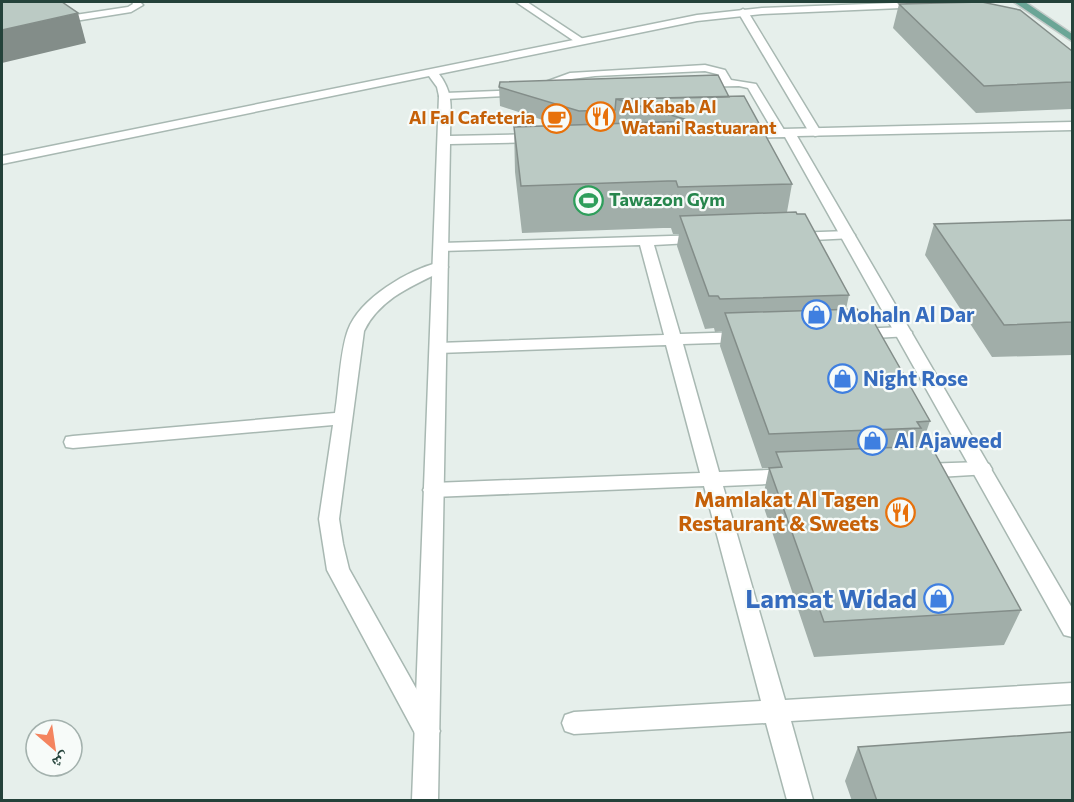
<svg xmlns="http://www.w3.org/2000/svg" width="1074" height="802" viewBox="0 0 1074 802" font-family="Commissioner,'Noto Naskh Arabic',sans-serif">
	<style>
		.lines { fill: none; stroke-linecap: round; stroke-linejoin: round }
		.service-casing { stroke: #a8b8b2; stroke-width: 3 }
		.minor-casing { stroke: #a8b8b2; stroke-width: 3 }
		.primary-casing { stroke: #c2cac8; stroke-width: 3 }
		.service { fill: #fff; fill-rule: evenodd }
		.minor { fill: #fff; fill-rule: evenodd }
		.primary { fill: #6aa596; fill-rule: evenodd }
		.wall { fill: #a1aea9 }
		.shaded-wall { fill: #838d89 }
		.building { fill: #bbcac4; stroke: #838d89; stroke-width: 1.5 }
		.labels { text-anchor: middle; stroke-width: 4.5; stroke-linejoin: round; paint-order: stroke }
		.far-food-label { font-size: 18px; font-weight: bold; fill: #c56008; stroke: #f7fbf9; text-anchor: start }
		.far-leisure-label { font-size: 18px; font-weight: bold; fill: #27864d; stroke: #f7fbf9; text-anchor: start }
		.shop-label { font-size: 21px; font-weight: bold; fill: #366cbe; stroke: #f7fbf9; text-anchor: start }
		.food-label { font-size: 21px; font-weight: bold; fill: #c56008; stroke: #f7fbf9; text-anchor: end }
		.near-shop-label { font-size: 26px; font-weight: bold; fill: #366cbe; stroke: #f7fbf9; text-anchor: end }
	</style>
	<rect width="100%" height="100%" fill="#e6efeb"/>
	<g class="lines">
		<defs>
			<path id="service" d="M132,2h8l3,3 -12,7 -56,9 -5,-3 5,-3 53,-8 5,-3z
				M516,2h11l59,39 -9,2z
				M743,9l5,3 73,120 -2,3 -4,1 -6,-4 -71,-120z
				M705,65l20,5 6,10 25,4 30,49 -2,3h-8l-28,-48 -9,-2 -45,1v-4l26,-2 -3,-7 -12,-3 -110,5 -23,3 -37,12 -6,-3 41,-15z
				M524,90l6,3 -2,2 -83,4 -6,-3 6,-3z
				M848,231l7,4 -2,3 -60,3 -7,-4 7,-4z
				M703,235l5,1 2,3 -2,3 -54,3 26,89 65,-2 8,5 -8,5 -62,2 36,128 72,-3 7,2 3,5 -3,5 -7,2 -68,3 62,214 287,-17v21l-281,17 22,79h-26l-21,-77 -192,11 -9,-3 -3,-8 3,-8 9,-3 187,-11 -57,-215 -271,11 -7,-2 -3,-5 3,-5 7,-2 267,-10 -34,-128 -228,8 -6,-1 -2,-4 2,-4 6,-1 226,-8 -24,-90 -199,6 -7,-4 7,-4z
				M440,262l8,5 -3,3c-31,15 -65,28 -81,61l-25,188 4,25 6,25 91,162 -4,8 -9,3 -9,-3 -91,-169 -8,-51 14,-94 -260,23 -7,-1 -2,-5 2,-5 7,-1 262,-23c4,-24 5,-62 13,-83 12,-32 60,-60 92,-68z
				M904,327l8,5 -2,4 -54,3 -8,-5 8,-5z
				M982,462l7,2 3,5 -3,5 -68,4 -7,-2 -3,-5 3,-5 7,-2z"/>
			<path id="minor" d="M921,2l3,1v4l-162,7 -65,7 -258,53c16,21 11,37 11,62l88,-2 6,4 -6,4 -88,2 -12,656h-26l27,-704 -2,-9 -8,-11 -427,88v-8l695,-141 65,-7z
				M1072,122v8l-275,6 275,472v29l-8,-2 -279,-498 -45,1 -6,-4 6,-4z"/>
			<path id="primary" d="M1014,2h11l47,32v7z"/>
		</defs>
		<use href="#service" class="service-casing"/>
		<use href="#minor" class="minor-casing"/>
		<use href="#primary" class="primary-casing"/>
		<use href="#service" class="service"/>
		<use href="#minor" class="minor"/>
		<use href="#primary" class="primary"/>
	</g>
	<path class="wall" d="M899,4l173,47v58l-96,4 -83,-85z
		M499,87l230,10 63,87 -5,28 62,83 -3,14 16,8 68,104 -9,26 100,163 -17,35 -190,12 -52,-155 7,-34h-7l-42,-122 2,-15 -7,1 -1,-4 -9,1 -28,-83 2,-12h-6l-2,-6h-8l-141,5 -7,-61 -1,-45 47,-1 -61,-20z
		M1072,220v135l-80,2 -67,-102 9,-31z
		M858,747l214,54h-220l-7,-20z"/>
	<path class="shaded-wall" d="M78,13l8,30 -84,20v-33z"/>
	<path class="building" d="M2,2h60l16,11 -76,17z
		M982,2l38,8 52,41v31l-88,4 -85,-82z
		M718,75l11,22 -113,2 -1,11 -36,1 -80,-24 1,-5z
		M744,96l48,88 -114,3 -2,-6h-8l-147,5 -7,-59 177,-6 -75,-22z
		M796,212l1,2h8l44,81 -129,4 -2,-3h-9l-29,-80z
		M1072,220v102l-68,3 -70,-101z
		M857,309l5,8h9l59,104 -13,1 4,6 -152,6 -44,-121z
		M931,446l90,164 -197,12 -55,-154 13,-1 -6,-15z
		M1072,732v69h-195l-19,-54z"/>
	<defs>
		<symbol id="restaurant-ring" viewBox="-11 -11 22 22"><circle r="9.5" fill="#f7fbf9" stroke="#e8710a" stroke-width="1.5"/><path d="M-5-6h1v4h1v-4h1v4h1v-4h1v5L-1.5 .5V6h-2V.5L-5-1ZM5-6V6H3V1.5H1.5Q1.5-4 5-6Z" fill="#e8710a"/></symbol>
		<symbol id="cafe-ring" viewBox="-11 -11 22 22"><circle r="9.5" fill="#f7fbf9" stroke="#e8710a" stroke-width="1.5"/><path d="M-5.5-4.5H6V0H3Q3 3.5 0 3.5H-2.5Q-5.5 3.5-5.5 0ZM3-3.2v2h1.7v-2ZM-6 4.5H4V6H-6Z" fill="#e8710a"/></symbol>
		<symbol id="stadium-ring" viewBox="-11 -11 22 22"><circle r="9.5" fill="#f7fbf9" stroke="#2e9e5b" stroke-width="1.5"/><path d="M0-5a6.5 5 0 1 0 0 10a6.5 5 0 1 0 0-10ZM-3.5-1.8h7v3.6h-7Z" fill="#2e9e5b"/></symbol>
		<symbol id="shop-ring" viewBox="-11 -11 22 22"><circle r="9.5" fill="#f7fbf9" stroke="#3f7fe0" stroke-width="1.5"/><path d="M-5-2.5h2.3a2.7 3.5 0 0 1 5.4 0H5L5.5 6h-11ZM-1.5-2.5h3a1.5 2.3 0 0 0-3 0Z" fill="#3f7fe0"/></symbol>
	</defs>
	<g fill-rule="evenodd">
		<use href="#restaurant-ring" x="584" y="100" width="33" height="33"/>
		<use href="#cafe-ring" x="540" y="102" width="33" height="33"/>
		<use href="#stadium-ring" x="572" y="184" width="33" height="33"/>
		<use href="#shop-ring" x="800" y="298" width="33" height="33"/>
		<use href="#shop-ring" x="826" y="362" width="33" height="33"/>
		<use href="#shop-ring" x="856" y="424" width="33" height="33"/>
		<use href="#restaurant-ring" x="884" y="496" width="33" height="33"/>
		<use href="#shop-ring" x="922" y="582" width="33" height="33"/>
	</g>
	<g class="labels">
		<g class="far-food-label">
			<text x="621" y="113">Al Kabab Al<tspan x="621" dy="21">Watani Rastuarant</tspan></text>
			<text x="535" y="124" text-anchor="end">Al Fal Cafeteria</text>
		</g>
		<g class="far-leisure-label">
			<text x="609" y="206">Tawazon Gym</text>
		</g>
		<g class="shop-label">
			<text x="837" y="322">Mohaln Al Dar</text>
			<text x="863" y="386">Night Rose</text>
			<text x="894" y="448">Al Ajaweed</text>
		</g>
		<g class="food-label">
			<text x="879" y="507">Mamlakat Al Tagen<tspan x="879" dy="24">Restaurant &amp; Sweets</tspan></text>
		</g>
		<g class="near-shop-label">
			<text x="917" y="608">Lamsat Widad</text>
		</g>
	</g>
	<rect width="1074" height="802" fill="none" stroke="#24423a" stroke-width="6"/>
	<g transform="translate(54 748) rotate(151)"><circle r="28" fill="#f7fbf9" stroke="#a3b1ad" stroke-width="1.5"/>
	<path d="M0-4.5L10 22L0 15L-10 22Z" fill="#f4845f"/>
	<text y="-9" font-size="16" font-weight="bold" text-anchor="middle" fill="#24423a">ش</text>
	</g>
</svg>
